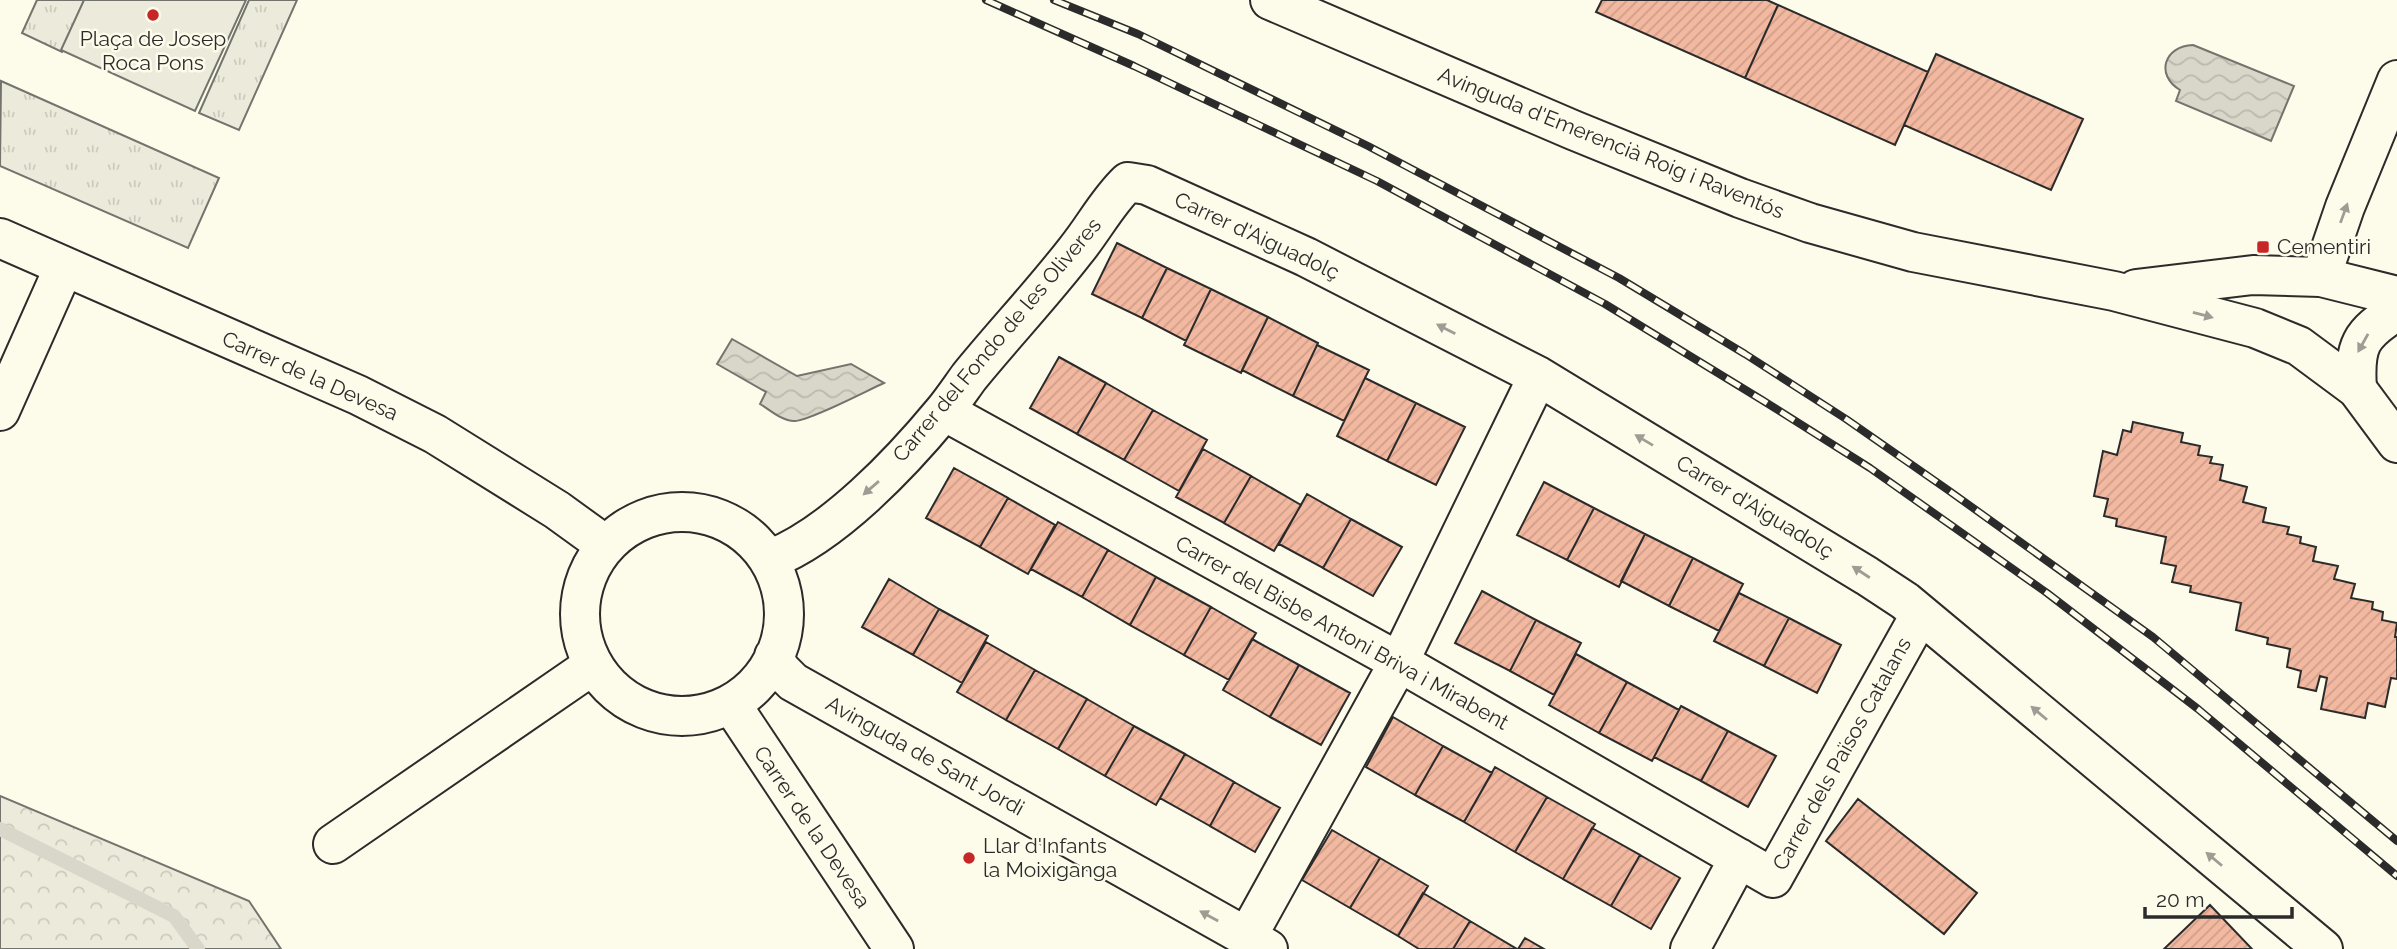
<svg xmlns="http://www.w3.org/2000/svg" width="2397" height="949" viewBox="0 0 2397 949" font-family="Raleway,sans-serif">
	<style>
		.grass { fill: url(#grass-tufts); stroke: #74746e; stroke-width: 2 }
		.forest { fill: url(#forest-crowns); stroke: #74746e; stroke-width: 2 }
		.park { fill: #ecebdb; stroke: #74746e; stroke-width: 2 }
		.water { fill: url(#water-waves); stroke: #74746e; stroke-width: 2 }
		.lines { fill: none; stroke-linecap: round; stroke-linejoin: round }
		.stream { stroke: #d8d7c9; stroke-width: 14 }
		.building { fill: url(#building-hatch); stroke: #2b2b2b; stroke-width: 2 }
		.street-casing { stroke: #2b2b2b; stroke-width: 42 }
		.secondary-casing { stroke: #2b2b2b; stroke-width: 42 }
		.street { stroke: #fdfbea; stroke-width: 38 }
		.secondary { stroke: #fdfbea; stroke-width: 38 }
		.rail-casing { stroke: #2b2b2b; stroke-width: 8 }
		.rail { stroke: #fdfbea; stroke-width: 5; stroke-dasharray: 16; stroke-linecap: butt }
		.oneway { fill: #9e9d94 }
		.poi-dot { fill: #c62828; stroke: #fdfbea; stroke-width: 2.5 }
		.labels { text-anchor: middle; stroke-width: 5; stroke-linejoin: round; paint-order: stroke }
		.poi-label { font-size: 21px; fill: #2b2b2b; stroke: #fdfbea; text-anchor: start }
		.street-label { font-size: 21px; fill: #2b2b2b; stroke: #fdfbea }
	</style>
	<defs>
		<pattern id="grass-tufts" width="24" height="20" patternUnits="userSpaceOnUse" patternTransform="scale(1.75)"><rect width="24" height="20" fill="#ecebdb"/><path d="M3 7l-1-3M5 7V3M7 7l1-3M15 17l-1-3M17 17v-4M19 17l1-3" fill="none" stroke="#cbcabc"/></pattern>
		<pattern id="forest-crowns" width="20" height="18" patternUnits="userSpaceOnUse" patternTransform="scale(1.75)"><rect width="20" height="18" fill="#ecebdb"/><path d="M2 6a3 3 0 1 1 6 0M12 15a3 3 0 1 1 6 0" fill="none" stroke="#cbcabc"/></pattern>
		<pattern id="water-waves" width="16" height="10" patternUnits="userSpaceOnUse" patternTransform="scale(1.75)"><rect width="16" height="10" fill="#d8d7c9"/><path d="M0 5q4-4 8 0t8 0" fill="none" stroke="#bab9ad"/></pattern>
		<pattern id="building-hatch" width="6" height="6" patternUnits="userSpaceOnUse" patternTransform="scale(1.75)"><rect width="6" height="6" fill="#f2b8a0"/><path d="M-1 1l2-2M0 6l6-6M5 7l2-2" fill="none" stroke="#d09e8a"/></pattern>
	</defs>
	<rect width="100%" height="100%" fill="#fdfbea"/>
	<path class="grass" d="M37,0h48l-23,52 -40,-19z
		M249,0h48l-58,130 -40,-17z
		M1,81l218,97 -31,70 -188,-82z"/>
	<path class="forest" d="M0,796l249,105 32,48h-281z"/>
	<path class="park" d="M84,0h162l-51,111 -134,-61z"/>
	<path class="water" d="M2193,45l101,41 -23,55 -95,-40 4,-11c-25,-15 -16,-44 13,-45z
		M732,339l65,37 54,-12 33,19c-16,7 -77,39 -90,38 -12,0 -24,-11 -34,-17l6,-12 -49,-28z"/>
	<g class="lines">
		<path class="stream" d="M0,829l174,87 24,33"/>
	</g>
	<path class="building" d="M1602,0h165l11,5 -33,73 -149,-66z
		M1778,5l150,67 -33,73 -150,-67z
		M1936,54l147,65 -32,71 -147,-65z
		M1117,243l50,25 -25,50 -50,-24z
		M1167,268l44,21 -25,52 -44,-23z
		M1211,289l57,28 -27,56 -57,-28z
		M1268,317l50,26 -25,53 -51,-26z
		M1317,345l52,25 -25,51 -51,-25z
		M1059,357l47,26 -29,51 -47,-26z
		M1365,378l51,25 -29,58 -50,-25z
		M1106,383l47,27 -29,50 -47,-26z
		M1416,403l49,24 -29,58 -49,-24z
		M1153,410l54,30 -28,51 -55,-31z
		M2133,422l50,11 -2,9 19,4 -2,9 14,2 -2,6 13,2 -3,15 27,7 -4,15 23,6 -3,14 26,5 -2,7 14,3 -1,6 16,4 -3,14 25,5 -4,13 21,5 -4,14 22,4 -1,7 11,3 -1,8 15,3 -2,14h2v42l-6,-1 -6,29 -17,-4 -3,15 -44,-9 6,-31 -7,-2 -4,15 -18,-4 3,-16 -14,-4 3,-18 -23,-5 1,-6 -32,-8 5,-27 -51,-11 1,-6 -19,-4 4,-16 -15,-3 5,-26 -50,-11 1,-7 -13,-3 4,-17 -14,-3 9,-45 14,4 6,-25 8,2z
		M1203,449l48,27 -27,47 -48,-26z
		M954,468l54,30 -28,49 -54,-29z
		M1251,476l50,29 -27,46 -50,-28z
		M1544,482l50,26 -27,52 -50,-25z
		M1307,494l44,25 -28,49 -44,-24z
		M1008,498l47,27 -27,49 -48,-27z
		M1594,508l51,26 -26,53 -52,-27z
		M1351,519l51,28 -29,49 -50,-28z
		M1058,522l50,28 -26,47 -51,-28z
		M1645,534l48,24 -24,48 -48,-25z
		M1108,550l48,27 -26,48 -48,-28z
		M1693,558l50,26 -24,47 -50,-25z
		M1156,577l55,30 -27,48 -54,-30z
		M889,579l50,30 -26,46 -51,-28z
		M1482,591l54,29 -26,51 -55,-28z
		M1739,593l50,25 -25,48 -50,-25z
		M1211,607l45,26 -27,47 -45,-25z
		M939,609l49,27 -26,47 -49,-28z
		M1789,618l52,27 -24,48 -53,-27z
		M1536,620l45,23 -27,52 -44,-24z
		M1252,639l47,26 -29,52 -47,-27z
		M986,642l49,28 -29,50 -49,-28z
		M1576,654l51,28 -28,51 -50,-28z
		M1299,665l51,28 -29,52 -51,-28z
		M1035,670l52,29 -29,50 -52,-29z
		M1627,682l52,28 -27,51 -53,-28z
		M1087,699l47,27 -29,50 -47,-27z
		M1681,706l47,25 -27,50 -47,-24z
		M1393,717l50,29 -28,49 -49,-28z
		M1134,726l51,28 -29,51 -51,-29z
		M1728,731l48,25 -28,51 -47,-26z
		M1443,746l49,27 -28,49 -49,-27z
		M1185,754l49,28 -24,44 -50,-28z
		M1495,767l52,30 -32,55 -51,-30z
		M1234,782l46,26 -25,44 -45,-26z
		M1547,797l48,27 -32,55 -48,-27z
		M1858,799l119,94 -33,41 -118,-93z
		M1592,828l48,27 -29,51 -48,-27z
		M1332,830l48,28 -30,50 -48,-28z
		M1640,855l40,23 -29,51 -40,-23z
		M1380,858l48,28 -30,50 -48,-28z
		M1423,893l47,28 -17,28h-34l-21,-13z
		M2210,905l42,44h-88z
		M1470,921l47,28h-64z
		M1525,938l19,11h-26z"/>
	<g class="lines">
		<defs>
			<path id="street" d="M0,238l358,157 77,39 122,76 47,34
				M2321,277l24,-70 52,-127
				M2357,389c-3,-44 3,-55 40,-78
				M0,411l64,-144
				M944,411l455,251 374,216 147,-263
				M580 614a102 102 0 1 1 204 0a102 102 0 1 1-204 0Z
				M771,559c63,-25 130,-96 173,-148 9,-11 17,-23 25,-34 35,-43 73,-83 107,-127 18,-22 31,-48 52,-68l19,3 159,72 232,119 329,200 38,25 418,348
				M774,656l6,13 13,13 475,267
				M731,704l163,245
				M333,844l260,-179
				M1247,937l152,-275 139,-286
				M1690,949l49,-91"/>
			<path id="secondary" d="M1270,0l303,130 167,68 70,25 103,29 201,39 141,37 44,18 58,43 40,54
				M2136,289l117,-14 68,2 76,19"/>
		</defs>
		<use href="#street" class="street-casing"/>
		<use href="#secondary" class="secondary-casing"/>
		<use href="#street" class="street"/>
		<use href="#secondary" class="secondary"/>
		<defs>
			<path id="rail" d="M986,0l148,66 243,115 228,123 157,96 108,68 177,125 151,116 199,167
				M1054,0l84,34 230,112 251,132 126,76 101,65 102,71 205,147 244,204"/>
		</defs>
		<use href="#rail" class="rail-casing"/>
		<use href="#rail" class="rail"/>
	</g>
	<defs><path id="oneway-solid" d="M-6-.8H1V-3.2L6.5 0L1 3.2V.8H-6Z" transform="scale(1.75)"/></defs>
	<g class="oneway">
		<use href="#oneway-solid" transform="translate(2344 213) rotate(-70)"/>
		<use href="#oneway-solid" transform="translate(2203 315) rotate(15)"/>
		<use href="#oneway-solid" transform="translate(1446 329) rotate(-153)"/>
		<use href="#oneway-solid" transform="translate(2363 343) rotate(119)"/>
		<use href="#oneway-solid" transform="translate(1644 440) rotate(-149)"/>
		<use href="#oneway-solid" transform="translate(871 488) rotate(139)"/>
		<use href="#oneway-solid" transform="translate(1861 572) rotate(-147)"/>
		<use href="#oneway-solid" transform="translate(2039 713) rotate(-140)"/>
		<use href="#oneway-solid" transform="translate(2214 859) rotate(-140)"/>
		<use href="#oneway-solid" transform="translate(1209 916) rotate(-151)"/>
	</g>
	<g class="poi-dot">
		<circle cx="153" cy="15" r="7"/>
		<rect x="2256" y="240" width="14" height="14" rx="3.5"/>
		<circle cx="969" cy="858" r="7"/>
	</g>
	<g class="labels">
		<g class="poi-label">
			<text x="153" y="46" text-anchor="middle">Plaça de Josep<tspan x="153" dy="24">Roca Pons</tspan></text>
			<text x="2277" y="254">Cementiri</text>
			<text x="983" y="853">Llar d'Infants<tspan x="983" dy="24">la Moixiganga</tspan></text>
		</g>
		<g class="street-label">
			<text transform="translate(1611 143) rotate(22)" y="7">Avinguda d'Emerencià Roig i Raventós</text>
			<text transform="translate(1257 236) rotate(25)" y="7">Carrer d'Aiguadolç</text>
			<text transform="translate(997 340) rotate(-50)" y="7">Carrer del Fondo de les Oliveres</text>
			<text transform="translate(310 376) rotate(24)" y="7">Carrer de la Devesa</text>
			<text transform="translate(1755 507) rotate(31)" y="7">Carrer d'Aiguadolç</text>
			<text transform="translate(1342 633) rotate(29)" y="7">Carrer del Bisbe Antoni Briva i Mirabent</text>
			<text transform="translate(1842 754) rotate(-61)" y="7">Carrer dels Països Catalans</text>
			<text transform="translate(925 756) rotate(29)" y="7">Avinguda de Sant Jordi</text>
			<text transform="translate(812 827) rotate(56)" y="7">Carrer de la Devesa</text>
		</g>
	</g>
	<path d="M2145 907v10h147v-10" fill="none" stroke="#2b2b2b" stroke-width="3.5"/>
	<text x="2156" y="907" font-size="21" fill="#2b2b2b" stroke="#fdfbea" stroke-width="5" paint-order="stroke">20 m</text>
</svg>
